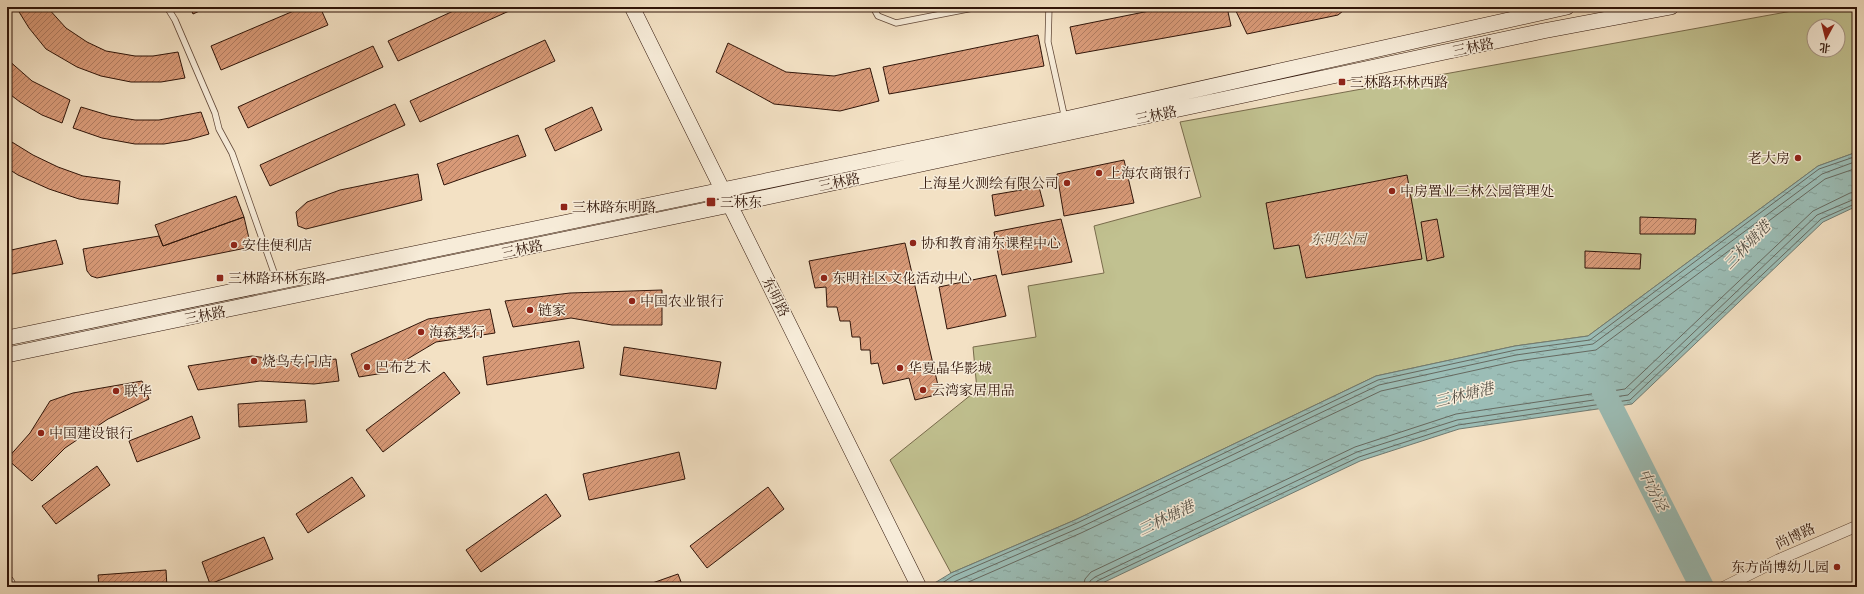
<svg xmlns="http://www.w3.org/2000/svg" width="1864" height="594" viewBox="0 0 1864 594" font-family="'IM FELL Great Primer','Noto Serif SC',serif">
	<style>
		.park { fill: #c1c190; stroke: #786b4c; fill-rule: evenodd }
		.water { fill: url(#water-ripples); stroke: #707a71 }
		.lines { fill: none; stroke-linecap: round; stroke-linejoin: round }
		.shore { stroke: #666960; stroke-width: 1 }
		.river { stroke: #9bbdb6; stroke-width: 24 }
		.building { fill: url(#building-hatch); stroke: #301509 }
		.lane-casing { stroke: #614838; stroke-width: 7 }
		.street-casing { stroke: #614838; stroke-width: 12 }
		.secondary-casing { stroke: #301509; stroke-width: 16 }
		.lane { stroke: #f7ecd9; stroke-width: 5.5 }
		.street { stroke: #f7ecd9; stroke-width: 11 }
		.secondary { stroke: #f7ecd9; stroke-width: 15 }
		.poi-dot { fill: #8f2418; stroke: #f7ecd9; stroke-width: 1.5 }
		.labels { text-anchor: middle; stroke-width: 3; stroke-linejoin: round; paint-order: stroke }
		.street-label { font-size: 14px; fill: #301509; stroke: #f7ecd9 }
		.poi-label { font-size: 14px; fill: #301509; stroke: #f7ecd9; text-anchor: start }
		.park-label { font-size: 14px; font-style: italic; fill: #5c4932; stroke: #f7ecd9 }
		.water-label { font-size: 15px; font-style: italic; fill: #555046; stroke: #f7ecd9 }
	</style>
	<defs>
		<pattern id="water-ripples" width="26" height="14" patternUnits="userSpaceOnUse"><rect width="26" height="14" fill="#9bbdb6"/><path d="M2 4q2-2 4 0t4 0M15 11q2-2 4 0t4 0" fill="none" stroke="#86a29b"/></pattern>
		<pattern id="building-hatch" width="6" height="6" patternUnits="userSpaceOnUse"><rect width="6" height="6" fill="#d89a78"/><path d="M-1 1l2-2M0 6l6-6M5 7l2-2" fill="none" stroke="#b07c61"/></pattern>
	</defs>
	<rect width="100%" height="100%" fill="#f3e1c4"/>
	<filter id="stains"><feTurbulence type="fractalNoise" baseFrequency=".005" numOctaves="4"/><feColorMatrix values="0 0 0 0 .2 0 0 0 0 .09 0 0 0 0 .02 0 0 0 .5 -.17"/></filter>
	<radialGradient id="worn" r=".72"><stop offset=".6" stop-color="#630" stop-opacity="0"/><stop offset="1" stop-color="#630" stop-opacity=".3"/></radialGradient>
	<path class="park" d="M1814,7h43v145l-39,14 -230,170 -73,10 -139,30 -301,144 -124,53 -61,-113 87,-70 -4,-43 63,-10 -8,-51 76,-13 -10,-47 107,-29 -21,-75zM1814,26h24v24h-24z"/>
	<path class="water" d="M1857,152v54l-34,16 -191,182 -173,25 -99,32 -266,126h-166l23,-14 124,-53 301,-144 139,-30 73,-10 230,-170z"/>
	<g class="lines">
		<path class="shore" d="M936,587l17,-11 124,-53 301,-143 138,-30 74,-10 229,-171 38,-13
			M946,587l10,-6 123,-53 300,-143 137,-30 77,-11 229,-170 35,-13
			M957,587l124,-54 300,-142 136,-30 79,-11 229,-171 32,-11
			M1083,587l2,-8 6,-7 264,-125 101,-33 169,-25 188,-178 37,-18 7,-1
			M1089,587l1,-6 5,-4 262,-125 100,-32 171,-25 189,-180 40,-17
			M1094,587l3,-6 262,-124 99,-32 172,-25 191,-181 36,-16"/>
		<path class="river" d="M1604,393l98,194"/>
	</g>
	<path class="building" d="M16,7h31l19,21 21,14 19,9 29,5h18l25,-4 7,26 -24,4h-30l-30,-6 -24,-9 -31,-18 -17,-21z
		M190,7h18l-15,7z
		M303,7h17l8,18 -107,45 -10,-24z
		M462,7h56l-120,54 -10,-20z
		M1169,7h58l4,19 -155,28 -6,-27z
		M1234,7h114l-10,8 -91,19z
		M1038,35l6,31 -155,28 -6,-27z
		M545,40l10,21 -135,61 -10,-21z
		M728,43l58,29 48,4 36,-8 9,33 -39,10 -66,-7 -58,-32z
		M373,46l10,21 -135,61 -10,-21z
		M7,59l25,22 38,19 -8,23 -20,-8 -22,-13 -13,-10z
		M395,104l10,21 -135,61 -10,-21z
		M81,107l30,9 24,4h24l42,-8 8,22 -21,6 -24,4h-29l-33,-6 -29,-10z
		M592,107l10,23 -47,21 -10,-22z
		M518,135l8,21 -82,29 -7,-21z
		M7,139l26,16 25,12 25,9 37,5 -2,23 -39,-5 -30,-10 -31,-14 -11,-7z
		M1124,160l10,43 -70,13 -7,-42z
		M418,174l4,26 -116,29 -8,-3 -2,-14 11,-10 33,-12z
		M1407,175l15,84 -116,19 -7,-33 -25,4 -8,-46z
		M1039,187l5,19 -49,10 -3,-21z
		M236,196l8,21 -81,29 -8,-21z
		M244,217l7,30 -154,31 -6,-2 -4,-5 -4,-22 76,-13 4,10z
		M1640,217l56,2 -1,15h-55z
		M1061,219l11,43 -70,13 -8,-43z
		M1437,219l7,38 -17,4 -6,-39z
		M56,240l7,24 -56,11v-24z
		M905,243l35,151 -25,6 -6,-22 -26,6 -5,-21 -7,1 -1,-14h-9l-1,-13h-8l-2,-16h-10l-3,-14h-10l-1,-20 -11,1 -6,-27z
		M1585,251l56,3 -1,15 -55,-1z
		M996,275l10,41 -59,13 -8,-42z
		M662,290v35h-50l-41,-7 -58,9 -8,-26 65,-8z
		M490,309l5,24 -59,9 -52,31 -25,4 -8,-23 77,-35z
		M579,341l5,27 -97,17 -4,-28z
		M624,347l97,15 -5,27 -96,-14z
		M252,356l50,7 34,-4 3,22 -25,3 -54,-3 -62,9 -10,-24z
		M444,372l16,21 -77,59 -17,-22z
		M142,381l7,18 -41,20 -43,29 -33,33 -25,-22 23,-26 20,-32 23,-8z
		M305,400l2,22 -68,5 -1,-23z
		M192,416l8,22 -63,24 -8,-21z
		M679,452l6,27 -96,21 -6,-26z
		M97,466l13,19 -54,39 -14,-18z
		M352,477l13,19 -57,37 -12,-19z
		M768,487l16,22 -77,59 -17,-22z
		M546,494l15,22 -80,56 -15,-22z
		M264,537l9,22 -63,25 -8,-22z
		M166,570l1,17h-68l-1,-12z
		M678,574l5,13h-42z"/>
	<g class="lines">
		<defs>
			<path id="lane" d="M167,7l8,13 40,93 4,16 13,24 45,128
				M873,7l5,9 18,7 82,-16
				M1049,7l-1,35 17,77"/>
			<path id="street" d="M1724,587l54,-27 79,-34"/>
			<path id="secondary" d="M632,7l287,580
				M7,338l1058,-219 502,-112
				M7,355l723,-150 813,-174 128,-24
				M7,583l2,4"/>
		</defs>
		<use href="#lane" class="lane-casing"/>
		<use href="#street" class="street-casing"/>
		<use href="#secondary" class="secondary-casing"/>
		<use href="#lane" class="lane"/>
		<use href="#street" class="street"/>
		<use href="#secondary" class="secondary"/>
	</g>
	<g class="poi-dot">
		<rect x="1338" y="78" width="8" height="8" rx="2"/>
		<circle cx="1798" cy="158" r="4"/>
		<circle cx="1099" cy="173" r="4"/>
		<circle cx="1067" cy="183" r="4"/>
		<circle cx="1392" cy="191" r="4"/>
		<rect x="706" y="197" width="10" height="10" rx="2"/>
		<rect x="560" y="203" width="8" height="8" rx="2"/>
		<circle cx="913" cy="243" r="4"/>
		<circle cx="234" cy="245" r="4"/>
		<rect x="216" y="274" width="8" height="8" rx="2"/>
		<circle cx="824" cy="278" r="4"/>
		<circle cx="632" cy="301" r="4"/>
		<circle cx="530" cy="310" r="4"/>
		<circle cx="421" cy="332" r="4"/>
		<circle cx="254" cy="361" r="4"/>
		<circle cx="367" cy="367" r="4"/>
		<circle cx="900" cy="368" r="4"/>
		<circle cx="923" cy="390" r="4"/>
		<circle cx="116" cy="391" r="4"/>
		<circle cx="41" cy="433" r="4"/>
		<circle cx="1837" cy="567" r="4"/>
	</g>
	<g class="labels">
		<g class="street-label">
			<text transform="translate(1473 47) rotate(-12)" y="5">三林路</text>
			<text transform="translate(1156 115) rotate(-12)" y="5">三林路</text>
			<text transform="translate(839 182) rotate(-12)" y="5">三林路</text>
			<text transform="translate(522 249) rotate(-12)" y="5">三林路</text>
			<text transform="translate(776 297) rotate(63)" y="5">东明路</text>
			<text transform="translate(205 315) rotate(-11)" y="5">三林路</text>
			<text transform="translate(1795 536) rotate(-25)" y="5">尚博路</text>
		</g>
		<g class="poi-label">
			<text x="1350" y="87">三林路环林西路</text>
			<text x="1790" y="163" text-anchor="end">老大房</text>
			<text x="1107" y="178">上海农商银行</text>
			<text x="1059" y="188" text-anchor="end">上海星火测绘有限公司</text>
			<text x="1400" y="196">中房置业三林公园管理处</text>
			<text x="720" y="207">三林东</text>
			<text x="572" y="212">三林路东明路</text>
			<text x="921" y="248">协和教育浦东课程中心</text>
			<text x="242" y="250">安佳便利店</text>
			<text x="228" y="283">三林路环林东路</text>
			<text x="832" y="283">东明社区文化活动中心</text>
			<text x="640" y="306">中国农业银行</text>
			<text x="538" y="315">链家</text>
			<text x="429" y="337">海森琴行</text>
			<text x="262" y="366">烧鸟专门店</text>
			<text x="375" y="372">巴布艺术</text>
			<text x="908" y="373">华夏晶华影城</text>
			<text x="931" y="395">云湾家居用品</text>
			<text x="124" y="396">联华</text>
			<text x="49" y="438">中国建设银行</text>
			<text x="1829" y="572" text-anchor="end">东方尚博幼儿园</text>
		</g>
		<g class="park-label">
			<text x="1338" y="244">东明公园</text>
		</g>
		<g class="water-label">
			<text transform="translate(1747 245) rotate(-46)" y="5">三林塘港</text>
			<text transform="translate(1464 395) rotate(-14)" y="5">三林塘港</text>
			<text transform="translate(1653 490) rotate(63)" y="5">中汾泾</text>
			<text transform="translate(1166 518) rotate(-26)" y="5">三林塘港</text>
		</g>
	</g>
	<rect width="1864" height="594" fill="none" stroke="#f3e1c4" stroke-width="24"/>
	<rect x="8" y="8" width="1848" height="578" fill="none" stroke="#301509" stroke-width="2"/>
	<rect x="12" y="12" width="1840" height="570" fill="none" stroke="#301509"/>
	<g transform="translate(1826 38) rotate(187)"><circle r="19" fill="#f7ecd9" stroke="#a79686"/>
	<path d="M0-3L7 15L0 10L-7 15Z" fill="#8f2418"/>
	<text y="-6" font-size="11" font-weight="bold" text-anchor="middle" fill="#301509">北</text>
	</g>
	<rect width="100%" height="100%" filter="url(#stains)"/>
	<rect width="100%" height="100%" fill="url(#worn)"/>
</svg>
